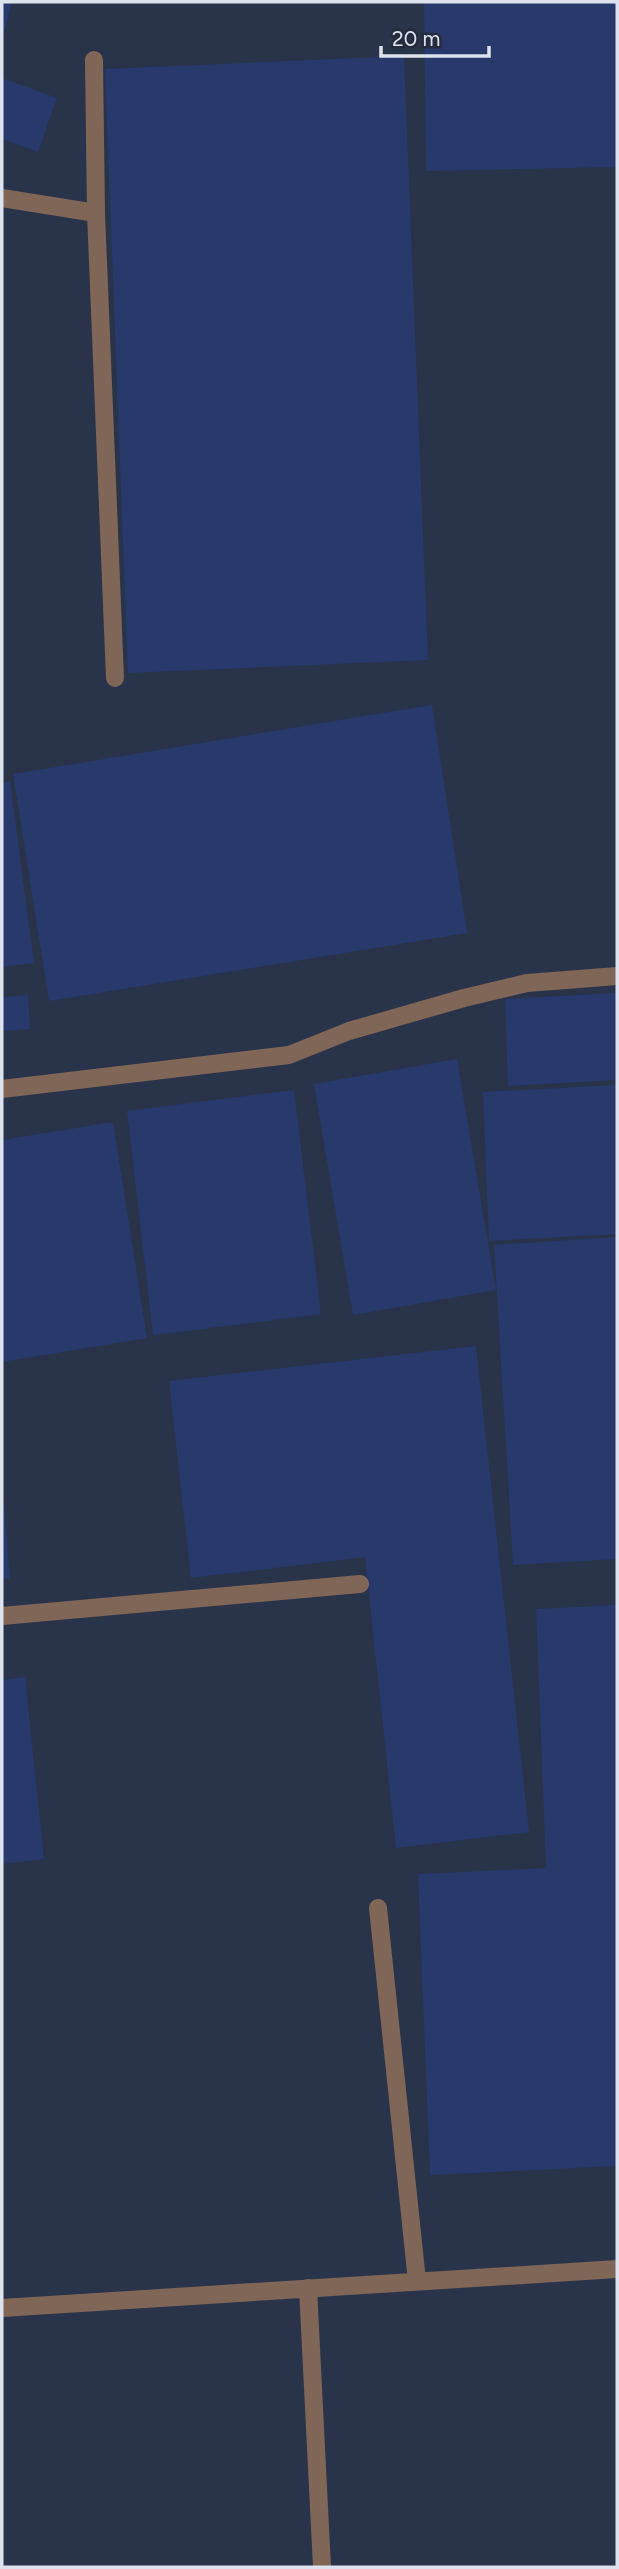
<svg xmlns="http://www.w3.org/2000/svg" width="619" height="2569" viewBox="0 0 619 2569" font-family="Figtree,sans-serif">
	<style>
		.built { fill: #29334a }
		.building { fill: #273a6b }
		.lines { fill: none; stroke-linecap: round; stroke-linejoin: round }
		.lane { stroke: #7f6657; stroke-width: 18 }
	</style>
	<rect width="100%" height="100%" fill="#242c3d"/>
	<path class="built" d="M2,2h615v2565h-615z"/>
	<path class="building" d="M2,2h10l-9,35 -1,-1z
		M424,2h193v165l-191,4z
		M404,56l24,604 -300,13 -23,-604z
		M2,78l55,20 -19,54 -36,-13z
		M432,705l35,228 -418,68 -36,-227z
		M10,781l24,182 -32,4v-183z
		M617,993v87l-109,6 -3,-87z
		M28,995l2,34 -28,2v-34z
		M457,1059l39,231 -143,25 -39,-231z
		M617,1085v149l-128,7 -6,-149z
		M294,1090l27,224 -168,21 -26,-224z
		M113,1122l34,216 -145,24v-222z
		M617,1237v322l-104,6 -19,-320z
		M476,1346l53,486 -133,16 -31,-291 -174,21 -22,-197z
		M2,1503h2l6,76h-8z
		M617,1605v561l-187,9 -12,-301 128,-6 -10,-259z
		M25,1677l19,182 -42,5v-184z"/>
	<g class="lines">
		<path class="lane" d="M94,60l2,153 19,465
			M2,198l94,15
			M2,1089l287,-34 60,-24 115,-33 63,-15 90,-7
			M2,1616l358,-32
			M378,1908l39,373
			M308,2288l14,279
			M2,2308l615,-39"/>
	</g>
	<rect width="619" height="2569" fill="none" stroke="#dde3ee" stroke-width="7"/>
	<path d="M381 46v10h108v-10" fill="none" stroke="#dde3ee" stroke-width="3.5"/>
	<text x="392" y="46" font-size="21" fill="#dde3ee" stroke="#242c3d" stroke-width="5" paint-order="stroke">20 m</text>
</svg>
